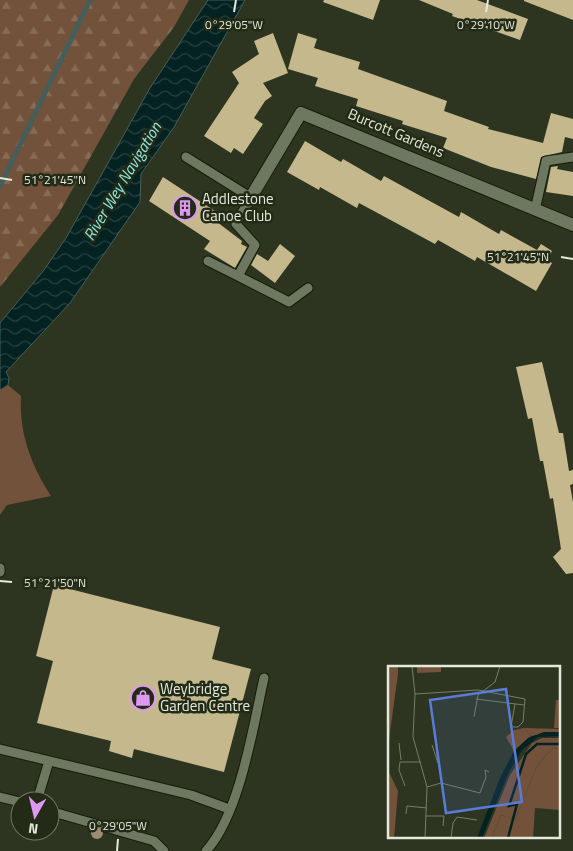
<svg xmlns="http://www.w3.org/2000/svg" width="573" height="851" viewBox="0 0 573 851" font-family="'Titillium Web',sans-serif">
	<style>
		.grass { fill: #72523a }
		.forest { fill: url(#forest-firs) }
		.water { fill: url(#water-waves); stroke: #465e59 }
		.lines { fill: none; stroke-linecap: round; stroke-linejoin: round }
		.stream { stroke: #465e59; stroke-width: 5 }
		.building { fill: #c5b88d }
		.service-casing { stroke: #151c09; stroke-width: 11 }
		.minor-casing { stroke: #151c09; stroke-width: 14 }
		.service { stroke: #6e7760; stroke-width: 9 }
		.minor { stroke: #6e7760; stroke-width: 12 }
		.tree { fill: #9c8c74 }
		.ticks { fill: none; stroke: #e4e9dc; stroke-width: 2 }
		.labels { text-anchor: middle; stroke-width: 5; stroke-linejoin: round; paint-order: stroke }
		.street-label { font-size: 15px; fill: #e4e9dc; stroke: #232b17 }
		.poi-label { font-size: 15px; fill: #e4e9dc; stroke: #232b17; text-anchor: start }
		.water-label { font-size: 16px; font-style: italic; fill: #8be8e4; stroke: #232b17 }
		.inset-river { fill: none; stroke: #032221; stroke-width: 2.5 }
		.inset-road { fill: none; stroke: #767d6b; stroke-width: 1 }
		.view { fill: #597cd9; fill-opacity: 0.15; stroke: #597cd9; stroke-width: 2.5 }
		.inset-edge { fill: none; stroke: #e4e9dc; stroke-width: 2.5 }
		.ticks-label { font-size: 12px; text-anchor: middle; fill: #e4e9dc; stroke: #232b17; stroke-width: 5; stroke-linejoin: round; paint-order: stroke }
	</style>
	<defs>
		<pattern id="forest-firs" width="22" height="20" patternUnits="userSpaceOnUse" patternTransform="scale(1.25)"><rect width="22" height="20" fill="#72523a"/><path d="M5 1l3.5 6h-7zM16 11l3.5 6h-7z" fill="#866b56"/></pattern>
		<pattern id="water-waves" width="16" height="10" patternUnits="userSpaceOnUse" patternTransform="scale(1.25)"><rect width="16" height="10" fill="#032221"/><path d="M0 5q4-4 8 0t8 0" fill="none" stroke="#284241"/></pattern>
	</defs>
	<rect width="100%" height="100%" fill="#2d3520"/>
	<path class="grass" d="M8,385l13,11c-2,37 10,69 30,100l-44,9 -7,10v-125z"/>
	<path class="forest" d="M0,0h189l-15,27 -40,52 -76,136 -58,72z"/>
	<path class="water" d="M208,0h37l-71,127 -33,47 -1,28 -70,101 -64,69 3,6 -1,7 -8,5v-67l44,-53 22,-32 84,-150z"/>
	<g class="lines">
		<path class="stream" d="M0,186l90,-186"/>
	</g>
	<path class="building" d="M324,0h56l-7,20 -50,-18z
		M419,0h58l51,19 -8,21 -68,-24 1,-2z
		M524,0h49v20l-49,-19z
		M273,33l15,40 -25,10 9,13 -7,5 -11,17 9,6 -20,30 -9,-6 -3,5 -27,-17 35,-53 -7,-11 27,-18 -5,-13z
		M298,33l19,6 -3,9 46,14 -2,7 89,32 -3,10 45,16 -1,2 55,14 8,-30 22,6v20l-8,-2 -3,15 -21,5 -5,22 -45,-12 -48,-19 4,-10 -45,-14 1,-3 -47,-15 2,-7 -43,-13 3,-8 -30,-9z
		M305,141l36,21 2,-3 38,22 3,-5 75,41 2,-5 38,22 2,-4 36,20 4,-6 11,7 -5,9 5,3 -16,28 -59,-34 -2,4 -37,-21 -3,4 -76,-41 -2,5 -37,-21 -1,3 -32,-18z
		M558,166l-1,3 16,3v24l-27,-4 5,-25z
		M163,177l58,38 -4,7 25,19 -1,3 6,3 -12,21 -31,-19 6,-8 -61,-40z
		M280,244l15,12 -20,27 -24,-18 6,-11 11,7z
		M542,362l17,71h4l6,38 4,-1v14l-3,1 3,17v71l-7,1 -13,-17 8,-8 -8,-51 -3,1 -7,-38h-3l-8,-43 -4,1 -12,-52z
		M54,585l166,42 -8,32 39,10 -27,103 -90,-23 -2,9 -23,-7 2,-10 -74,-18 16,-62 -17,-5z"/>
	<g class="lines">
		<defs>
			<path id="service" d="M186,157l64,40
				M535,210l11,-49 27,-4
				M208,261l30,15 17,-31 -19,-21 12,-22
				M238,276l51,26 19,-14
				M0,568v4
				M0,749l191,46 38,14
				M0,797l20,5
				M37,801l12,-40
				M50,811l104,30 10,10
				M206,851c34,-37 47,-124 58,-173"/>
			<path id="minor" d="M248,202l53,-89 272,112"/>
		</defs>
		<use href="#service" class="service-casing"/>
		<use href="#minor" class="minor-casing"/>
		<use href="#service" class="service"/>
		<use href="#minor" class="minor"/>
	</g>
	<circle class="tree" cx="97" cy="833" r="6"/>
	<path class="ticks" d="M234,12l2,-12M486,12l2,-12M0,178l12,2M561,257l12,2M0,581l12,1M117,851l1,-12"/>
	<defs>
		<symbol id="building-ring" viewBox="-11 -11 22 22"><circle r="9.5" fill="#232b17" stroke="#de98f2" stroke-width="1.5"/><path d="M-4-6H4V6H1V3H-1V6H-4ZM-2.5-4.3h1.7v1.8h-1.7ZM.8-4.3h1.7v1.8H.8ZM-2.5-1h1.7V.8h-1.7ZM.8-1h1.7V.8H.8Z" fill="#de98f2"/></symbol>
		<symbol id="shop-ring" viewBox="-11 -11 22 22"><circle r="9.5" fill="#232b17" stroke="#de98f2" stroke-width="1.5"/><path d="M-5-2.5h2.3a2.7 3.5 0 0 1 5.4 0H5L5.5 6h-11ZM-1.5-2.5h3a1.5 2.3 0 0 0-3 0Z" fill="#de98f2"/></symbol>
	</defs>
	<g fill-rule="evenodd">
		<use href="#building-ring" x="171" y="194" width="28" height="28"/>
		<use href="#shop-ring" x="129" y="684" width="28" height="28"/>
	</g>
	<g class="labels">
		<g class="street-label">
			<text transform="translate(396 133) rotate(23)" y="5">Burcott Gardens</text>
		</g>
		<g class="poi-label">
			<text x="202" y="204">Addlestone<tspan x="202" dy="17">Canoe Club</tspan></text>
			<text x="160" y="694">Weybridge<tspan x="160" dy="17">Garden Centre</tspan></text>
		</g>
		<g class="water-label">
			<text transform="translate(122 181) rotate(-59)" y="6">River Wey Navigation</text>
		</g>
	</g>
	<g transform="translate(388 666)">
		<rect width="172" height="172" fill="#2d3520"/>
		<path d="M0,0h10v8l-10,73zM136,62l7,8 -17,15 -8,-14 8,-7zM172,82v62l-25,-2 -2,30h-41l9,-23 14,5 21,-52 15,-19zM0,104l10,21 -4,47h-6z" fill="#72523a"/>
		<path d="M29,0h24v6l-24,1zM168,34h4v28h-6zM136,62l36,1v3l-29,4zM154,72h18v10l-9,1 -15,19 -21,52 -14,-5 -9,23h-8l26,-63 22,-32z" fill="#72523a"/>
		<path d="M156,66h16v4l-22,1 -16,13 -13,22 -27,66h-5l23,-60 14,-27 14,-13z" fill="#032221"/>
		<path class="inset-river" d="M120,172l9,-34 -8,2 17,-52 11,-10h24"/>
		<path class="inset-road" d="M24,0l3,28 -2,43 14,50 -2,51M27,28l63,-4 47,9 -2,23 -5,5h-7l4,-23M88,33l48,6M86,51l4,-22 17,-13 5,-16M11,77l2,17M44,79l6,18M17,120l-6,-16 1,-8h21M39,121l14,-4 39,10 6,-16 -1,-7 4,2M18,148l1,-8 20,2M38,150h18l-1,10M63,172l2,-15 4,-6 20,3"/>
		<path class="view" d="M118,23l16,113 -76,11 -16,-113z"/>
		<rect width="172" height="172" class="inset-edge"/>
	</g>
	<g class="ticks-label">
		<text x="234" y="29">0°29'05"W</text>
		<text x="486" y="29">0°29'10"W</text>
		<text x="55" y="184">51°21'45"N</text>
		<text x="518" y="261">51°21'45"N</text>
		<text x="55" y="587">51°21'50"N</text>
		<text x="118" y="830">0°29'05"W</text>
	</g>
	<g transform="translate(35 816) rotate(188)"><circle r="24" fill="#232b17" stroke="#707766"/>
	<path d="M0-4L9 19L0 12L-9 19Z" fill="#de98f2"/>
	<text y="-8" font-size="14" font-weight="bold" text-anchor="middle" fill="#e4e9dc">N</text>
	</g>
</svg>
